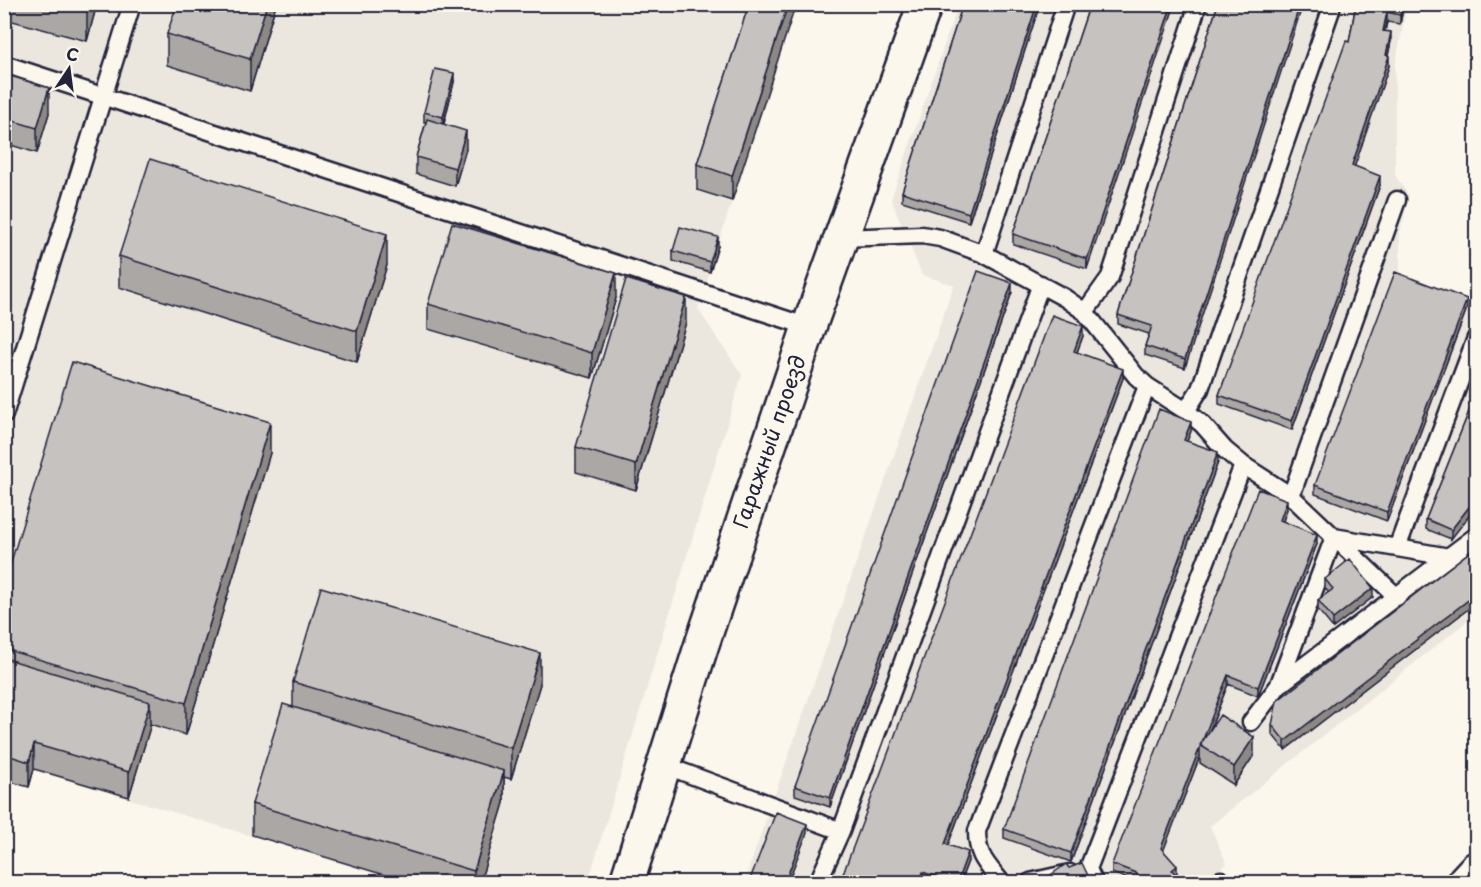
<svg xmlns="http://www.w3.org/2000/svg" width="1481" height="887" viewBox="0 0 1481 887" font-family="'Playpen Sans',sans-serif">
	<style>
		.built { fill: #ebe7df }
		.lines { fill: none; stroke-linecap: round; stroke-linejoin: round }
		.service-casing { stroke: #22223b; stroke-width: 21 }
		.minor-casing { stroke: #22223b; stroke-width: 38 }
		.secondary-casing { stroke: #22223b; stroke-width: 38 }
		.service { stroke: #fbf7ec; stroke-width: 16 }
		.minor { stroke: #fbf7ec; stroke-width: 33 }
		.secondary { stroke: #fbf7ec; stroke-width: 33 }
		.wall { fill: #aaa7a5; stroke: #22223b; stroke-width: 1.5 }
		.shaded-wall { fill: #8b8886; stroke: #22223b; stroke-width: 1.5 }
		.building { fill: #c6c2c0; stroke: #22223b; stroke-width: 1.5 }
		.labels { text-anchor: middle; stroke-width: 4.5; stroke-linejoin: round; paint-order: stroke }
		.street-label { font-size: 21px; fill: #22223b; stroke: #fbf7ec }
	</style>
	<rect width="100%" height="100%" fill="#fbf7ec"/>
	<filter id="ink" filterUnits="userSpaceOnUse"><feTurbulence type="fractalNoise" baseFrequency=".0167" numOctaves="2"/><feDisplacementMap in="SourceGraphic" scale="12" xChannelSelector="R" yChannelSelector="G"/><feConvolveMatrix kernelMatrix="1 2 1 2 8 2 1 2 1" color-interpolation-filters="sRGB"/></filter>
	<g filter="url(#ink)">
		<path class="built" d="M4,5h790l-96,304 44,66 -154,507h-185l-398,-121z
			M958,5h449l-12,61v109l14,21 -9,37v39l76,32v310l-266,212 17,38 -26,18h-457l210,-597 -32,-10 -31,-76z"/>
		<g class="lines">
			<defs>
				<path id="service" d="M4,64l805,263
					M841,238l81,-3 18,3 44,16 81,44 20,14 51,64 11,10 39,25 16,13 23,26 18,15 48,31 106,101
					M984,254l82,-250
					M1085,312l25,-35 88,-273
					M1186,411l14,-22 131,-379
					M4,415l128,-411
					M1291,496l106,-296
					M1397,548l79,-210
					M1279,684l55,-147 115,20
					M1251,722l28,-37 197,-149
					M664,765l177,66
					M818,882l23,-51 200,-547
					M1001,882c-15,-19 -24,-26 -24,-51l170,-445
					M1030,882l40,-9
					M1094,882l-6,-13 155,-404
					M1217,882l4,-2"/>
				<path id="minor" d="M627,882l74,-235 108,-320 116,-323"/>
				<path id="secondary" d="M1464,882l12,-13"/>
			</defs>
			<use href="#service" class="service-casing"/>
			<use href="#minor" class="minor-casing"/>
			<use href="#secondary" class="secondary-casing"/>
			<use href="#service" class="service"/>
			<use href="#minor" class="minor"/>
			<use href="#secondary" class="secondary"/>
		</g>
		<path class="wall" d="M5,4h92l-10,37 -82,-22z
			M276,4l-26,87 -83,-26v-31z
			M749,4l-17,197 -35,-11v-26z
			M963,4h77l-71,218 -67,-21v-9z
			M1090,4l-3,265 -74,-25v-10z
			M1218,4l-33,364 -40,-13v-9l4,-12 -31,-10v-9z
			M1356,4h48l-4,20 -13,-2 -2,9 6,10 -3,15 1,10 -35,100 26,19 -88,245 -73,-26v-9l130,-353z
			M4,74l45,39 -12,40 -33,-10z
			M454,82l-10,42 22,25 -11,37 -39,-12v-17l10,-35h-2v-10z
			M718,246l-8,26 -37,-11v-10z
			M119,256l268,9 -30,97 -238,-75z
			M1012,292l-182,515 -35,-12v-9z
			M616,298l-24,80 -164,-49v-25z
			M1467,308l-80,213 -72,-27v-9z
			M686,322l-50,168 -60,-18v-25z
			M1083,336l-6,16 46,26 -175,467 20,16 -8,21h-120z
			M1476,394l-25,145 -25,-10v-10z
			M1191,431l-4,10 31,21 -147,400 -67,-24v-9z
			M270,453l-84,282 -36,-11v3l-21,70 -95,-28 -5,18 -25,-7v-195z
			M1287,509l-4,12 34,23 -59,152 -30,-12 -18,46 44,25 -20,30 -34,-22v-7l-37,94 14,25h-1l3,7h-43l-24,-9v-9z
			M1476,547v56l-191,147 -13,-16v-9z
			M1325,579l48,18 -40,31 -15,-18v-10l11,-7 -4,-5z
			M293,682l247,2 -29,95 -7,-2v26l-24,79h-72l-156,-47v-31l41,-97z"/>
		<path class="shaded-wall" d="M88,4h9l-10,37v-31z
			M267,4h9l-26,87v-32z
			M788,4h8l-64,197v-25z
			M1037,4h3l-71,218v-9z
			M1172,4h3l-88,265v-10z
			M1300,4h3l-118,364v-9z
			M1402,4h2l-4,20v-9z
			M1387,12v10l-4,18v-9z
			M1391,32v9l-5,23v-9z
			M1389,56v10l-37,108v-9z
			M454,73v9l-11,44v-9z
			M49,88v25l-12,40v-25z
			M466,131v18l-11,37v-18z
			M1380,176v9l-88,245v-9z
			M387,234v31l-30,97v-31z
			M718,237v9l-8,26v-10z
			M616,273v25l-24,80v-25z
			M1012,283v9l-182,515v-9z
			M686,297v25l-50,168v-25z
			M1467,299v9l-80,213v-9z
			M1083,326v10l-9,24v-9z
			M1123,369v9l-178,475v-9z
			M270,422v31l-84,282v-32z
			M1191,422v9l-7,18v-9z
			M1218,452v10l-147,400v-9z
			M1476,498v9l-25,32v-9z
			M1287,500v9l-7,20v-9z
			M1317,535v9l-59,152v-9z
			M1373,588v9l-40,31v-9z
			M1476,594v9l-191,147v-9z
			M540,653v31l-29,95v-31z
			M1228,675v9l-25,63 -3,-2z
			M150,702v25l-21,70v-25z
			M1254,737v18l-20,30v-18z
			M34,744v25l-5,18v-25z
			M1200,747v9l-39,101v-9z
			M504,771v32l-24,79h-6v-11z
			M807,824v9l-19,49h-3z
			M968,852v9l-8,21h-3z
			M1177,866v9l-5,5v-10z
			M923,872v10h-3z"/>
		<path class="building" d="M68,4h20l-1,6z
			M177,4h90l-17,55 -83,-25z
			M749,4h39l-56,172 -35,-12z
			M963,4h74l-68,209 -67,-21z
			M1090,4h82l-85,255 -74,-25z
			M1218,4h82l-115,355 -40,-13 7,-20 -34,-11z
			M1356,4h46l-2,11 -13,-3 -4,19 8,1 -5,23 3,1 -37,109 28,11 -88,245 -73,-26 127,-354 3,1z
			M435,69l19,4 -11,44 -19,-5z
			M4,74l45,14 -12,40 -33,-10z
			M427,119l39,12 -11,37 -39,-11z
			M150,159l237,75 -30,97 -238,-75z
			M452,223l164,50 -24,80 -164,-49z
			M680,227l38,10 -8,25 -37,-11z
			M978,271l34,12 -182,515 -35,-12z
			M1395,272l72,27 -80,213 -72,-27z
			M626,279l60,18 -50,168 -60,-18z
			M1052,315l31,11 -9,25 49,18 -178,475 23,8 -11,30h-6l-28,-10 -3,10h-80z
			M72,362l198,60 -84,281 -182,-54v-64z
			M1476,394v104l-25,32 -25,-11z
			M1159,409l32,13 -7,18 34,12 -147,401 -67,-24z
			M1258,489l29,11 -7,20 37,15 -59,152 -30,-12 -67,173 16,18 -5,4 7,8 -5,4h-30l-8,-9 -24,-9z
			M1476,547v47l-191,147 -13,-16 5,-24z
			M1350,559l23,29 -40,31 -15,-19 15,-11 -8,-10z
			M321,587l219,66 -29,95 -218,-66z
			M4,658l146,44 -21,70 -95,-28 -5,18 -25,-8z
			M283,704l221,67 -30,100 -222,-67z
			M1220,715l34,22 -20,30 -34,-22z
			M776,812l31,12 -22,58h-36z
			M1082,863l9,19h-50l25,-18 3,4z"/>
	</g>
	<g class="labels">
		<g class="street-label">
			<text transform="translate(770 442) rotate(-71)" y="7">Гаражный проезд</text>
		</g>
	</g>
	<rect width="1481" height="887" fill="none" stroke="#fbf7ec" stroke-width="24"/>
	<rect x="12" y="12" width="1457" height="863" fill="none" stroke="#22223b" stroke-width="2" filter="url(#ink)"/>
	<g transform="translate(69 69) rotate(13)" stroke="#fbf7ec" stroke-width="4.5" paint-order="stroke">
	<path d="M0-4.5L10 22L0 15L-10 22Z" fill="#22223b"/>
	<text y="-9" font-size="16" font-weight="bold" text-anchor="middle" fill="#22223b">С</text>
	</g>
</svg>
